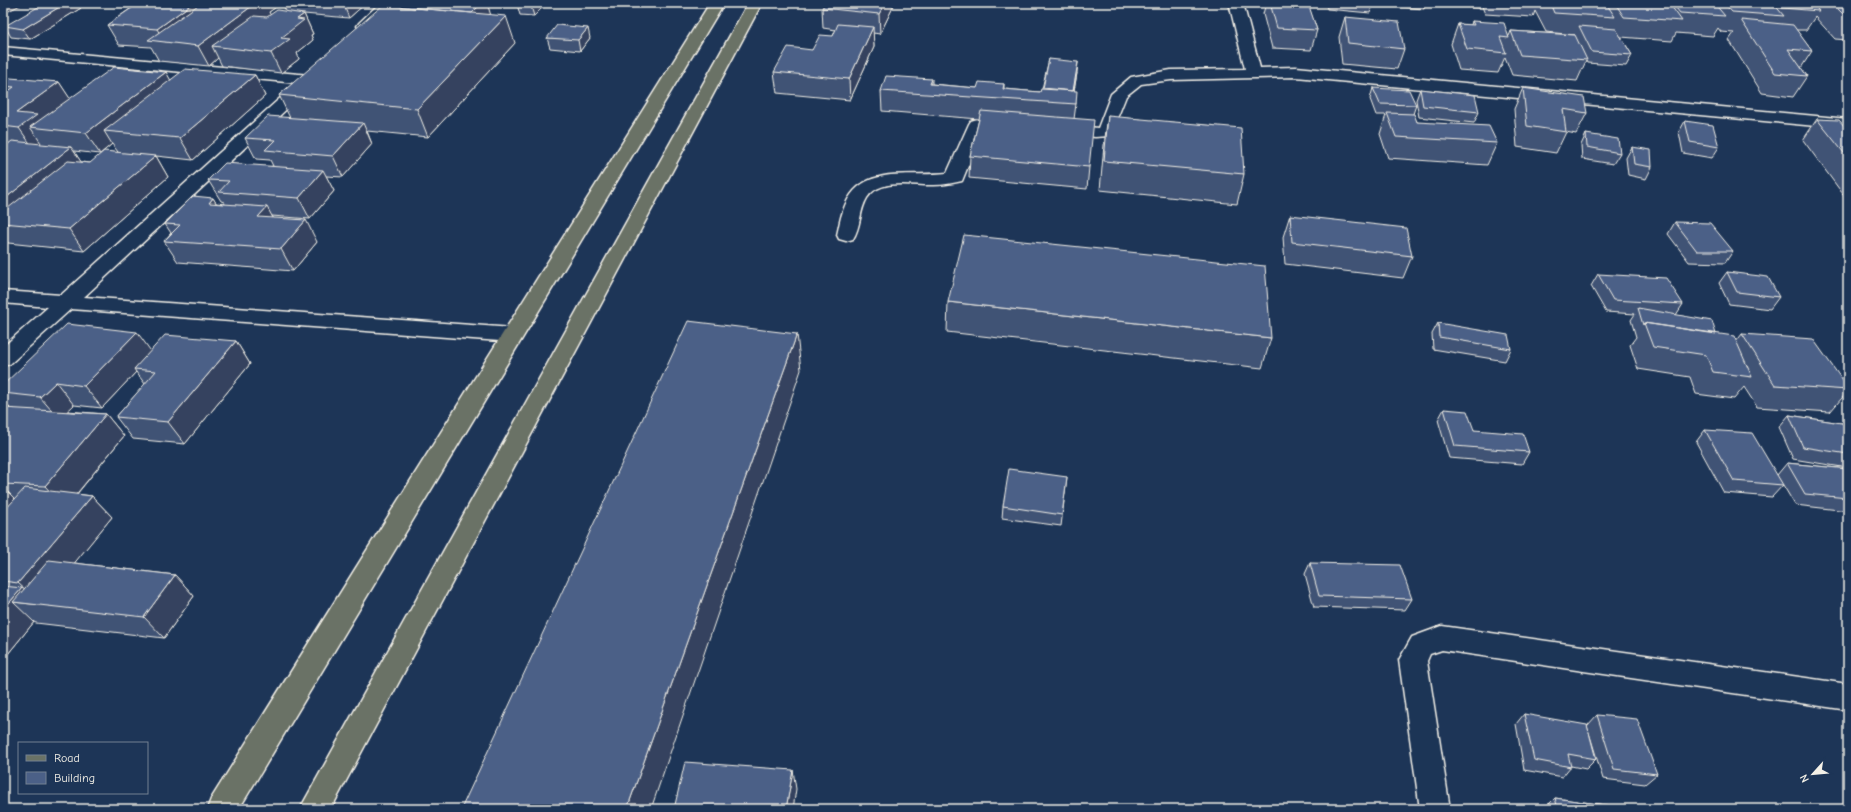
<svg xmlns="http://www.w3.org/2000/svg" width="1851" height="812" viewBox="0 0 1851 812" font-family="'Comic Neue',sans-serif">
	<style>
		.lines { fill: none; stroke-linecap: round; stroke-linejoin: round }
		.minor-casing { stroke: #f4f1e8; stroke-width: 3 }
		.major-casing { stroke: #f4f1e8; stroke-width: 3 }
		.minor { fill: #1d3557; fill-rule: evenodd }
		.major { fill: #6a7266; fill-rule: evenodd }
		.wall { fill: #405374; stroke: #f4f1e8; fill-rule: evenodd }
		.shaded-wall { fill: #34435e; stroke: #f4f1e8 }
		.building { fill: #4b6087; stroke: #f4f1e8 }
	</style>
	<rect width="100%" height="100%" fill="#1d3557"/>
	<filter id="ink" filterUnits="userSpaceOnUse"><feTurbulence type="fractalNoise" baseFrequency=".025" numOctaves="2"/><feDisplacementMap in="SourceGraphic" scale="8" xChannelSelector="R" yChannelSelector="G"/><feConvolveMatrix kernelMatrix="1 2 1 2 8 2 1 2 1" color-interpolation-filters="sRGB"/></filter>
	<g filter="url(#ink)">
		<g class="lines">
			<defs>
				<path id="minor" d="M380,3h15l-26,26h-10l-2,-3 2,-3z
					M1229,3h14l17,65 36,-1 552,52v10l-552,-52 -125,3 -30,4 -15,12 -16,40 -15,1 -38,-5 -2,-3 2,-3 6,-2 35,4 13,-34 20,-17 40,-7 74,-1z
					M3,47l307,28 5,2 3,3 -234,217 429,31 7,2 3,5 -3,5 -7,2 -442,-33 -61,55 -7,2v-19l45,-40 -45,-4v-12l58,4 236,-212 -294,-28z
					M977,119l36,3 2,3 -2,3 -6,2 -24,-1 -21,52c-9,2 -18,4 -28,4 -20,1 -54,-8 -67,13 -8,13 -6,29 -14,41l-7,2 -7,-2 -2,-4c2,-8 3,-16 6,-24 16,-49 65,-33 104,-38l22,-49 2,-3z
					M1442,626l406,58v26l-406,-60 -12,4 -3,7 23,148h-30l-21,-149 13,-23z"/>
				<path id="major" d="M710,3h14l-485,806h-32l4,-10z
					M748,3h14l-431,806h-31z"/>
			</defs>
			<use href="#minor" class="minor-casing"/>
			<use href="#major" class="major-casing"/>
			<use href="#minor" class="minor"/>
			<use href="#major" class="major"/>
		</g>
		<path class="wall" d="M126,3h156l-13,9 1,3 16,-4 -4,-8h84l-17,15 -45,-4 9,20 -2,1 2,5 -16,13 2,6 -18,14 -59,-7 -4,-8 -9,8 -50,-5 -8,-14 -32,-2 -12,-20 30,-21z
			M396,3h91l3,12 25,28 -87,94 -61,-6 5,13 -29,33 -17,-1 8,15 -24,28 -38,-3 1,2 44,24 -24,29 -115,-9 -14,-21 7,-8 -6,-9 48,-26 3,5 9,1 -1,-2 -3,-1 -13,-21 65,-14 -3,-6 -14,-1 -11,-21 45,-20 -11,-23z
			M518,3h29l-13,13 -14,-1 -3,-11z
			M895,3l-15,31 -7,-1 1,14 -24,53 -73,-7 -3,-21 38,-22 21,-14 3,-6 -13,-2 -1,-20z
			M1266,3h51v2h-9l9,25 -6,20 -39,-2 -9,-34z
			M1326,3h47l-3,10 -43,-4z
			M1374,3h52l-2,6 -50,-4z
			M1434,3h172l1,1 1,-1h240v37l-13,-1 -20,-22 -9,13h-10l16,21 -11,17 6,8 -14,21 -31,-4 -33,-53 5,-7 -13,-1 -3,-4 -5,8 -37,-3 -4,8 -51,-4 11,18 -6,11 -39,-3 -1,-2 -9,20 -65,-6 -7,-18 -7,16 -39,-3 -8,-26 7,-20 13,1 1,-4 37,15 2,-5 63,4h1l-29,-3 -11,-21 -2,6 -48,-3 -4,-10 -2,4 -44,-3z
			M81,8l-51,31 -19,-2 -6,-11z
			M1345,17l59,32 -7,20 -55,-5 -3,-27z
			M547,38h43l-10,13 -30,-3z
			M1049,59l28,14 -3,18 2,13 -2,15 15,48 -2,22 -118,-11 1,-22 9,-37 -97,-8 -1,-20 51,-12v5l45,4 27,-4v5l36,3 2,-3z
			M166,72l4,8 85,-5 10,21 -72,64 -37,-4 12,21 -84,74 -76,-8 -5,-6v-89l3,-2h-3v-20l2,-32 -2,-2v-9l56,-1 11,17zM112,144l6,8 -28,11 -9,-1 -7,-11 26,3z
			M1373,88l43,17 -3,9 4,8 80,21 -10,22 -99,-7 -8,-24 6,-19h-10l-6,-16z
			M1523,88l64,25 -11,21 -10,-2 -10,21 -39,-6 -3,-38z
			M1420,89l59,23 -5,11 -55,-6 -3,-17z
			M1108,116l136,58 -7,30 -137,-14 4,-45z
			M1817,119l29,9 2,1v72l-45,-61z
			M1685,121l34,26 -7,11 -29,-5 -4,-21z
			M1586,134l34,19 -7,11 -31,-5 -1,-14z
			M1632,147l20,20 -6,12 -18,-4 -2,-17z
			M1290,215l122,41 -9,22 -118,-14 -2,-27z
			M1675,222l58,29 -8,12 -36,-1 -21,-28z
			M1727,272l52,25 -9,12 -41,-5 -10,-21z
			M1598,274l85,30 -7,11 40,19 20,8 6,-8 106,54v3l-18,21 -73,-5 -13,-20 -10,12 -38,-5 -6,-17 -52,-8 -8,-24 6,-8 -5,-17 4,-6 -29,-2 -15,-26z
			M948,302l323,36 -9,30 -315,-36z
			M1848,316v7l-2,-4z
			M1438,323l73,26 -6,12 -72,-12 -1,-15z
			M236,341l14,23 -65,80 -52,-5 -17,-22 29,-33 -9,-12 -34,36 -28,-3 -7,6 39,3 18,22 -47,58 15,2 20,21 -38,46 101,12 19,21 -30,42 -128,-15 -2,-1 -31,38v-252h7l-7,-8v-15l148,-34z
			M1444,409l30,21 55,22 -7,12 -73,-6 -11,-38z
			M1789,415l59,9v44l-55,-9 -14,-32z
			M1705,430l72,45 10,-12 61,6v42l-53,-6 -12,-20 -11,12 -48,-4 -28,-51z
			M1067,477l-6,49 -59,-8 1,-12z
			M1310,563l102,36 -7,11 -91,-3 -9,-33z
			M1524,714l72,45 -10,10 -15,-3 -9,11 -38,-7 -8,-46z
			M1597,715l60,59 -12,10 -42,-5 -16,-53z
			M1555,798l79,11h-90z"/>
		<path class="shaded-wall" d="M3,3h21l-21,11z
			M66,3h11l4,5 -51,31 -7,-10z
			M193,3h6l8,16 -42,23 -8,-13z
			M256,3h26l-13,9 3,6 -60,28 6,12 -9,8 -11,-20z
			M343,3h23l-17,15z
			M470,3h17l5,16 -19,20z
			M534,3h13l-13,13 -3,-10z
			M885,3h10l-15,31 -1,-20z
			M304,14l9,20 -2,1 2,5 -16,13 2,6 -18,14 -10,-20 10,-15 16,-19z
			M506,16l9,27 -87,94 -11,-28z
			M873,27l1,20 -24,53 -1,-21z
			M588,28l2,10 -10,13 -2,-11z
			M1078,62l-1,11 -5,29 1,-11z
			M166,72l12,21 -74,38 8,13 -12,10 -14,-21z
			M255,75l10,21 -72,64 -13,-22z
			M59,82l14,21 -43,24 11,16 -7,6 -15,-21 -3,-15z
			M363,123l9,21 -29,33 -10,-21z
			M71,147l15,22 -83,54v-23z
			M156,156l12,21 -84,74 -15,-22z
			M323,170l11,21 -24,28 -11,-21z
			M213,198l13,21 -17,-16z
			M267,207l12,22 -21,-12z
			M306,220l11,22 -24,29 -12,-22z
			M137,332l16,22 -19,15 2,3 -34,36 -18,-22z
			M797,334l4,36 -150,439h-24z
			M236,341l14,23 -65,80 -17,-22z
			M56,382l18,23 -15,14 -19,-22z
			M106,414l18,22 -59,72 -20,-22z
			M6,490l22,22 -25,29v-47z
			M92,496l20,21 -71,87 -23,-21z
			M175,575l19,21 -30,42 -20,-21z
			M22,588l18,17 -27,-3 21,20 -31,38v-50z
			M793,770l3,19 -3,20h-7z"/>
		<path class="building" d="M45,3h21l-43,26 -18,-3z
			M139,3h54l-36,26 -50,-4z
			M201,3h55l-58,43 -50,-6z
			M396,3h86l-10,10 -79,-7z
			M518,3h16l-3,3 -14,-2z
			M825,3h60l-6,11 -57,-6z
			M1270,3h38l9,27 -40,-2z
			M1550,3h56l9,14 -61,-4z
			M1615,3h54l13,18 -58,-4z
			M1672,3h42l11,13 -45,-3z
			M1724,3h49l11,13 -52,-4z
			M1779,3h33l7,8 -37,-3z
			M1832,3h16v16z
			M383,5l123,11 -89,93 -138,-14z
			M277,10l27,4 -7,5 7,1 -23,18 9,1 -19,14 -59,-7 42,-30 13,1z
			M1345,17l54,5 5,27 -56,-6z
			M1741,20l52,5 19,26 -24,-2 19,27 -32,-3z
			M1472,21l32,2 5,15 -9,-1 6,16 -39,-4 -9,-25 16,1z
			M838,24l35,3 -24,52 -75,-7 14,-25 24,3 8,-15 13,1z
			M557,25l31,3 -10,12 -31,-2z
			M1579,26l37,3 16,26 -40,-3z
			M1511,31l64,4 12,25 -67,-5z
			M1049,59l29,3 -5,29 -30,-3z
			M114,67l52,5 -80,61 -56,-6z
			M185,69l70,6 -75,63 -76,-7z
			M886,76l46,3 -2,5 47,4 2,-6 25,2 -1,5 37,3 1,-3 36,2 -1,13 -195,-13z
			M10,78l49,4 -43,31 21,2 -18,13 -16,-2v-31l11,-8 -11,-1v-3z
			M1373,88l36,2 7,15 -36,-1z
			M1523,88l61,9 3,16 -24,-4 3,23 -39,-6z
			M1420,89l55,6 4,17 -56,-6z
			M981,111l113,9 -5,47 -119,-11z
			M1387,113l27,1 3,8 72,4 8,17 -101,-6z
			M268,116l95,7 -30,33 -68,-6 10,-10 -30,-2z
			M1108,116l133,12 3,46 -140,-13z
			M1817,119l22,1 7,8 2,1v29z
			M1685,121l28,4 6,22 -29,-5z
			M1586,134l32,5 2,14 -33,-6z
			M12,141l59,6 -68,53v-52z
			M1632,147l19,3 1,17 -18,-3z
			M104,151l52,5 -87,73 -66,-6v-11l65,-51 22,2z
			M225,163l98,7 -24,28 -80,-6 10,-11 -21,-1z
			M193,196l20,2 -4,5 58,4 -9,10 48,3 -25,29 -117,-8 16,-16 -15,-1z
			M1290,215l116,13 6,28 -120,-14z
			M1675,222l35,1 23,28h-36z
			M964,235l301,31 6,72 -323,-36z
			M1727,272l41,5 11,20 -42,-5z
			M1598,274l68,4 17,26 -70,-4z
			M1638,308l74,13 4,13 -72,-11 -1,2z
			M688,321l109,13 -170,475h-166z
			M1438,323l70,12 3,14 -72,-12z
			M1644,323l90,13 18,41 -39,-5 -7,-17 -53,-8z
			M67,324l70,8 -53,54 -28,-4 -16,15 -37,-4v-8z
			M1742,334l71,5 35,49v2l-73,-5z
			M165,335l71,6 -68,81 -52,-5 40,-46 -22,-2z
			M3,408l103,6 -61,72 -42,-2z
			M1444,409l23,2 7,19 49,4 6,18 -74,-6z
			M1789,415l59,9v30l-45,-7z
			M1705,430l47,3 31,52 -49,-4z
			M1787,463l61,6v29l-43,-4z
			M1009,469l58,8 -5,38 -59,-9z
			M25,488l67,8 -74,87 -15,-2v-69z
			M3,490h3l-3,4z
			M49,560l126,15 -31,42 -131,-15z
			M1310,563l90,2 12,34 -93,-3z
			M3,586l19,2 -19,22z
			M1524,714l63,11 9,34 -28,-5 3,13 -37,-7z
			M1597,715l40,4 20,55 -43,-5z
			M685,762l108,8 -7,39h-112z
			M1555,798l79,11h-76z"/>
	</g>
	<rect width="1851" height="812" fill="none" stroke="#1d3557" stroke-width="16"/>
	<rect x="8" y="8" width="1835" height="796" fill="none" stroke="#f4f1e8" stroke-width="1.5" filter="url(#ink)"/>
	<rect x="18" y="742" width="130" height="52" fill="#1d3557" stroke="#738091"/>
	<rect x="26" y="755" width="20" height="6" fill="#6a7266" stroke="#738091"/>
	<text x="54" y="762" font-size="12" fill="#f4f1e8">Road</text>
	<rect x="26" y="772" width="20" height="12" fill="#4b6087" stroke="#738091"/>
	<text x="54" y="782" font-size="12" fill="#f4f1e8">Building</text>
	<g transform="translate(1813 774) rotate(243)" stroke="#1d3557" stroke-width="3" paint-order="stroke">
	<path d="M0-3L7 15L0 10L-7 15Z" fill="#f4f1e8"/>
	<text y="-6" font-size="11" font-weight="bold" text-anchor="middle" fill="#f4f1e8">N</text>
	</g>
</svg>
